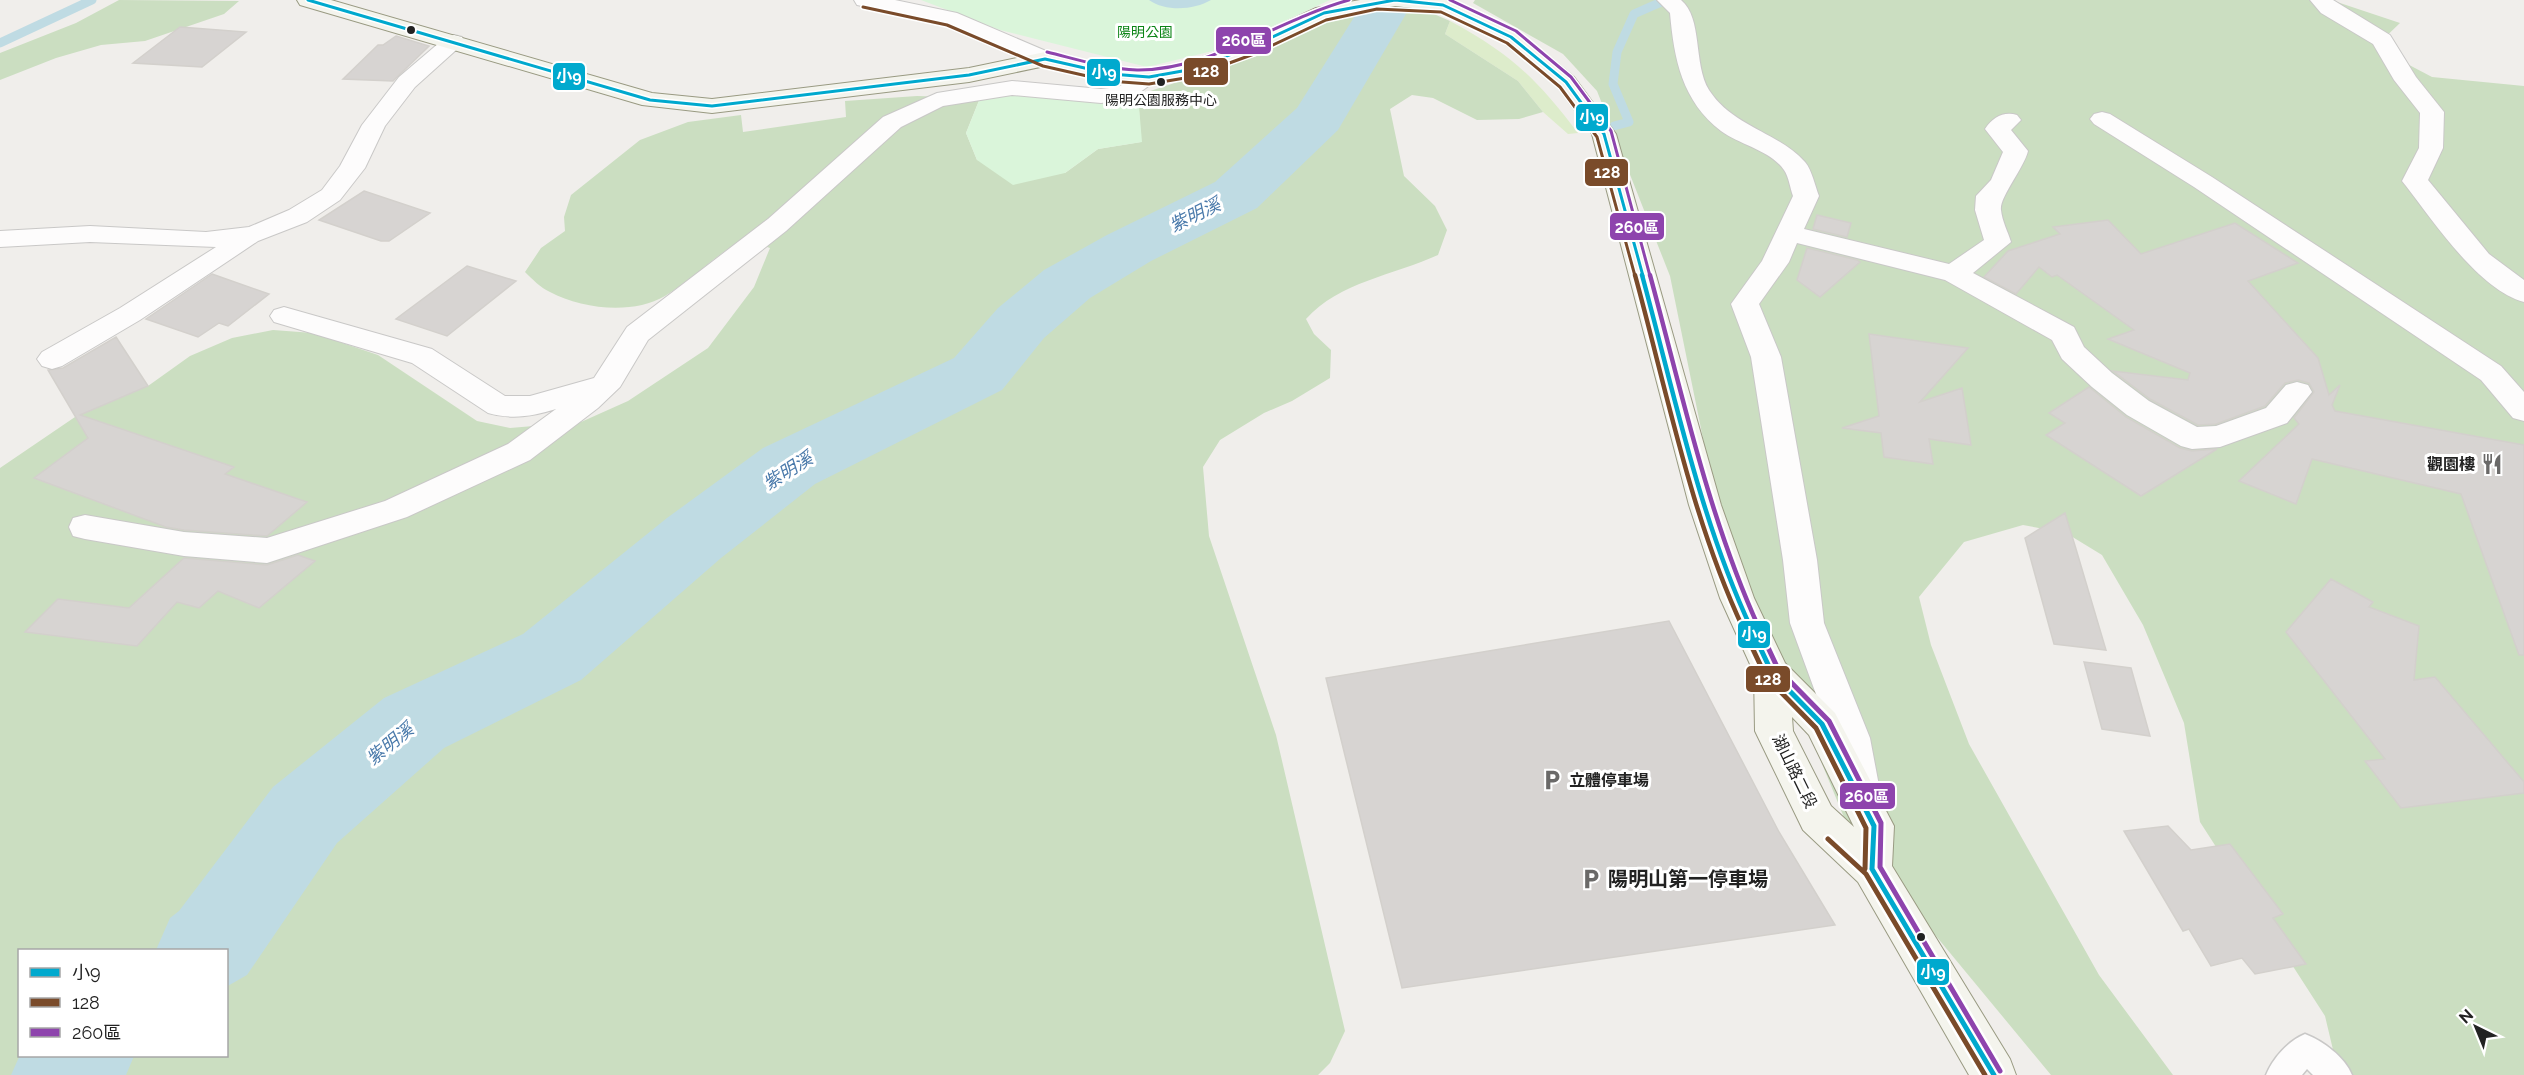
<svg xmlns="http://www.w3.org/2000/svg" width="2524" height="1075" viewBox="0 0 2524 1075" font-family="Raleway,'Noto Sans TC',sans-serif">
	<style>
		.grass { fill: #ddeccb }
		.forest { fill: #cbdec1; fill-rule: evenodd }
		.park { fill: #daf5da }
		.water { fill: #bfdbe3 }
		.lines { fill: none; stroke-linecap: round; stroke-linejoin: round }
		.stream { stroke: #bfdbe3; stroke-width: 9 }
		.river { fill: #bfdbe3; fill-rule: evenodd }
		.building { fill: #d7d4d2; stroke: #d3d0cc; stroke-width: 1.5 }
		.lane-casing { stroke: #c9c8c7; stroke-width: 3 }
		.street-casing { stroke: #c9c8c7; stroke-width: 2 }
		.secondary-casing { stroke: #999a82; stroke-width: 2 }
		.lane { fill: #fdfcfc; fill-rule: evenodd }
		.street { fill: #fdfcfc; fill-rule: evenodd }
		.secondary { fill: #f4f4ed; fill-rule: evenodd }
		.bus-1-far2-casing { stroke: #fff; stroke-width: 6 }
		.bus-1-far1-casing { stroke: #fff; stroke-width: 9 }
		.bus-1-casing { stroke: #fff; stroke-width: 10 }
		.bus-2-far2-casing { stroke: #fff; stroke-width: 6 }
		.bus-2-far1-casing { stroke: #fff; stroke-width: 9 }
		.bus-2-casing { stroke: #fff; stroke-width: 10 }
		.bus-3-far2-casing { stroke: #fff; stroke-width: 6 }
		.bus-3-far1-casing { stroke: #fff; stroke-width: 9 }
		.bus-3-casing { stroke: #fff; stroke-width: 10 }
		.bus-1-far2 { stroke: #00a9ce; stroke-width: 3 }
		.bus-1-far1 { stroke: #00a9ce; stroke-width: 4.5 }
		.bus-1 { stroke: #00a9ce; stroke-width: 5 }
		.bus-2-far2 { stroke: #7a4b2a; stroke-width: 3 }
		.bus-2-far1 { stroke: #7a4b2a; stroke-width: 4.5 }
		.bus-2 { stroke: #7a4b2a; stroke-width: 5 }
		.bus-3-far2 { stroke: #8e44ad; stroke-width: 3 }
		.bus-3-far1 { stroke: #8e44ad; stroke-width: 4.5 }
		.bus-3 { stroke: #8e44ad; stroke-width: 5 }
		.bus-dot { fill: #222; stroke: #fff; stroke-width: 2 }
		.labels { text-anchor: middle; stroke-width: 6; stroke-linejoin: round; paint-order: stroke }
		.far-park-label { font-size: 14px; fill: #0c8416; stroke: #fff }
		.bus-label { font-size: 14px; fill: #222; stroke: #fff }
		.poi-label { font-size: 16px; font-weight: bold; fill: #222; stroke: #fff; text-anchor: end }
		.street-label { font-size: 16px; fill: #222; stroke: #fff }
		.water-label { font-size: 18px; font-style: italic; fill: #4a7aab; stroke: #fff }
		.near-poi-label { font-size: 20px; font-weight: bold; fill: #222; stroke: #fff; text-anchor: start }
		.line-badge { stroke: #fff; stroke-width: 2 }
		.badge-label { font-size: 16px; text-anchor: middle; font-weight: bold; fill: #fff }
	</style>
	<rect width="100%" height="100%" fill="#f0eeeb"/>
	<path class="grass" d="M1450,21c61,33 86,57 128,112l-10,1 -25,-22 -25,-31 -73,-47z"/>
	<path class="forest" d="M119,0l120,1 -15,13 -79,27 -44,4 -45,13 -56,22v-27l76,-30z
		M1475,0h856l69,23 -25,24 57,30 92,9v989h-185l-14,-59 -125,-194 -16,-99 -41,-98 -41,-70 -36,-22 -43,-8 -59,17 -45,55 12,48 38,99 130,231 74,100h-122l-201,-243 -110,-268 -32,-101 -38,-187 -73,-185 -34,-37 -90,-51z
		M1394,6l26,2 30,13 -5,13 73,47 25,31 -24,7 -42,1 -44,-22 -21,-3 -22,14 14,67 31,30 12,24 -9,25c-44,20 -99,27 -132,64l8,15 17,16 -1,28 -38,23 -28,12 -44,27 -17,27 6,69 67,199 69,296 -15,32 -12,12h-1318v-607l75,-51 73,-31 42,-30 42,-18 41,-8 40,3 65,22 99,66 33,7 71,-6 47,-21 80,-53 46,-61 16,-39 -27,-9c-28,17 -51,40 -78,57 -32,19 -83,13 -115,-4 -9,-4 -18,-13 -25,-20l16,-24 24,-17 -1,-14 7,-22 69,-55 48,-18 53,-7 2,17 103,-15 -1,-16 72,-5 63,2 -14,35 11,27 88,13 33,-24 43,-7 -3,-47 67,-22 132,-57zM20,950h206v106h-206z"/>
	<path class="park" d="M921,0h409l-105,48 -78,19 -147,-37z
		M1013,93l63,5 62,-3 4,47 -44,7 -33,24 -52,12 -36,-25 -11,-27 14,-35z"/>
	<path class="water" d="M1149,0h62c-17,10 -45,12 -62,0z"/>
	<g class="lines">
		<path class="stream" d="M0,43l92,-43
			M1614,126l15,-4 -16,-38 4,-32 17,-38 32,-14"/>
		<path class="river" d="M1376,0l23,3 7,11 -68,116 -81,78 -106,53 -61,37 -46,40 -42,52 -187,94 -94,74 -140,122 -137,68 -107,95 -90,132 -21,12v-37h-70l14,-32 9,-7 94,-124 111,-89 139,-64 144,-116 96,-70 191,-90 44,-50 46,-38 63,-35 108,-53 82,-74 66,-105z
			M20,1055l114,1 -8,19h-115z"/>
	</g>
	<path class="building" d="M180,27l66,5 -44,35 -69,-4z
		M396,36l33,10 -36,35 -50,-2 35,-34h5z
		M364,191l66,22 -41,28h-8l-62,-21z
		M1817,215l34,8 -4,14 -34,-8z
		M2108,220l33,34 94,-31 63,40 -50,18 70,77 11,37 11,-10 -8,20 3,6 189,34v210h-5l-58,-161 -149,-35 -16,45 -57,-23 60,-57 -5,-6 20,-26 -5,-9 -11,-3 -13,3 -20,23 -49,18 -18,1 -48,-26 -37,-28 75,9 2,-7 -82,-34 26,-9 -77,-55 -5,2 -13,-10 -23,27 -32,-17 24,-26 52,-17 -7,-7z
		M1807,248l50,12 3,2 -40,35 -23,-17z
		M467,266l49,15 -69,55 -51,-17z
		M212,274l57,20 -41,32 -9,-3 -21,14 -52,-18z
		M1869,334l99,14 -48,54 42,-14 9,57 -42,-6 4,25 -49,-7 -3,-24 -39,-5 37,-12z
		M116,337l32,49 -68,29 154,52 -9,7 82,28 -40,34 -83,-6 -18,-3 -132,-49 54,-40 -40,-68 15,-2z
		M2089,387l37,30 54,31 12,3 25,-2 -76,47 -95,-61 19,-12 -16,-10z
		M2065,513l11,36 30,101 -52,-6 -29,-106z
		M298,555l17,6 -56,47 -41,-17 -19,17 -22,-6 -40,44 -112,-14 33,-33 71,9 55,-50 83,7z
		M2331,579l42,23 -4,5 50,19 -5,54 21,-3 89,105v11l-123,15 -36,-47 20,-2 -99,-127z
		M1669,621l110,211 56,93 -433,63 -76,-310z
		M2084,662l47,6 19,68 -48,-7z
		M2168,826l23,24 39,-6 53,70 -10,4 33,46 -51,10 -13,-16 -31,8 -22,-37 -6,2 -59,-100z"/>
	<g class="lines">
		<defs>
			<path id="lane" d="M2305,1034c18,7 40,23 47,41h-39l-6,-6 -5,6h-36c7,-17 22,-34 39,-41z"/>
			<path id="street" d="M854,0h41l62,13 96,41 3,5 -3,5h-16l-95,-41 -85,-18z
				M1657,0h24c22,18 12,64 28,90 24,37 69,42 96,72 7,8 10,24 14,34l-15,33 145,35 35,-24 -9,-30 1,-14 15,-16 12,-28 -18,-23c8,-12 19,-18 32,-14l4,5 -10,10 17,21c-4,17 -29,47 -27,59 1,11 7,22 10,32l-38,31 101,54 10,20 28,26 37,28 48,26 19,-1 50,-18 20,-23 11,-3 11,3 4,7 -25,31 -67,24 -28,2 -11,-3 -54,-31 -35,-28 -30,-28 -10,-19 -107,-60 -148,-37 -8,19 -30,42 22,53 36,203 7,63 46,115 10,53 -5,12 -14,5 -14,-5 -5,-12 -10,-53 -42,-115 -7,-63 -32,-203 -20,-53 31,-43 31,-65c-3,-8 -4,-19 -9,-26 -14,-20 -44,-25 -63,-39 -39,-30 -47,-72 -51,-118z
				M2310,0h23l57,35 26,42 28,35 -1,36 -15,32 61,74 35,26v22c-45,-12 -90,-80 -118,-116l-4,-5 17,-33 1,-35 -26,-33 -21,-36 -52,-31z
				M454,35l8,2 3,5 -50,45 -30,39 -20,42 -25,32 -33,22 -49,19 -118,79 -78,46 -10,3 -10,-3 -5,-7 5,-7 78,-44 96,-61 -126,-5 -90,5v-16l90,-5 116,6 43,-5 40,-17 33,-20 18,-24 22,-41 37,-48 47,-40z
				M1149,70l8,2 4,5 -29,21 -8,2 -23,3 -89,-8 -69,11 -42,21 -115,104 -138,109 -28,47 -22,21 -68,52 -123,57 -140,46 -83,-7 -99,-17 -12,-3 -4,-9 4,-9 12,-3 99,17 83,6 118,-37 123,-57 48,-35c-22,7 -44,11 -68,4l-76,-50 -138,-41 -4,-6 4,-6 10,-3 148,42 73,47h25l64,-18 33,-51 141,-108 115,-102 54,-24 75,-12 89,8 17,-2z
				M2102,112l8,2 102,63 289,189 23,26v29l-11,-3 -32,-38 -287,-193 -100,-63 -4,-5 4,-5z"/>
			<path id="secondary" d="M297,0h34l321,93 60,6 257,-31 76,-16 66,15 38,3 34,-6 60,-22 73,-34 44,-8h89l70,32 55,45 42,57 105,371 33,93 31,65 50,50 59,113 -2,40 118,193 6,16h-47l-111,-193 -55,-52 -48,-99 -1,-58 -34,-75 -31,-93 -97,-371 -34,-47 -55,-45 -65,-31 -43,-5 -65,12 -71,34 -63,23 -47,9 -38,-3 -66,-15 -76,16 -257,31 -70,-8 -342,-100zM1792,717l17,18 45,92 -23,-21 -38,-75z"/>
		</defs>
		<use href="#lane" class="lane-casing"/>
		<use href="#street" class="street-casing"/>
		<use href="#secondary" class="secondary-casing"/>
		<use href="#lane" class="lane"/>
		<use href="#street" class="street"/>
		<use href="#secondary" class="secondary"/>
		<defs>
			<path id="bus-1-far2" d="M308,0l342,100 62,6 257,-31 76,-16 66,15 38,3 39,-7 63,-23 73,-34 71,-13 48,5 68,32 55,45 38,52 39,142"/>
			<path id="bus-1-far1" d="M1642,275c32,117 57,242 109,353"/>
			<path id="bus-1" d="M1750,626l22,47 50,51 52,102 -2,43
				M1872,869l122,206"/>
			<path id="bus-2-far2" d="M863,7l84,18 96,41 66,15 40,3 42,-7 63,-23 72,-34 51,-11 64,3 66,31 53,44 37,50 38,139"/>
			<path id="bus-2-far1" d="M1635,275c32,117 56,242 108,353"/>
			<path id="bus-2" d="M1742,626l24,51 50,51 50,100 -1,41
				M1828,839l38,35 119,201"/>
			<path id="bus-3-far2" d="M1450,0l66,31 55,46 40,54 39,145
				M1047,52c29,7 59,17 90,18 72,1 143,-51 212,-70"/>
			<path id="bus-3-far1" d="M1650,275c32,118 58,241 109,353"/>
			<path id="bus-3" d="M1758,626l20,43 51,52 52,102 -1,44 120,204"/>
		</defs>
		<use href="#bus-1-far2" class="bus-1-far2-casing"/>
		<use href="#bus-1-far1" class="bus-1-far1-casing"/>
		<use href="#bus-1" class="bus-1-casing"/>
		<use href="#bus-2-far2" class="bus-2-far2-casing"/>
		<use href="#bus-2-far1" class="bus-2-far1-casing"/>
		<use href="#bus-2" class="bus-2-casing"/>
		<use href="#bus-3-far2" class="bus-3-far2-casing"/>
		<use href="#bus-3-far1" class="bus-3-far1-casing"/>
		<use href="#bus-3" class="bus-3-casing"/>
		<use href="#bus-1-far2" class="bus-1-far2"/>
		<use href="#bus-1-far1" class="bus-1-far1"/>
		<use href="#bus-1" class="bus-1"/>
		<use href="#bus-2-far2" class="bus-2-far2"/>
		<use href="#bus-2-far1" class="bus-2-far1"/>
		<use href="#bus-2" class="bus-2"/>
		<use href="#bus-3-far2" class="bus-3-far2"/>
		<use href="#bus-3-far1" class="bus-3-far1"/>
		<use href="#bus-3" class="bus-3"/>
	</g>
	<defs>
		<symbol id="restaurant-bare" viewBox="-9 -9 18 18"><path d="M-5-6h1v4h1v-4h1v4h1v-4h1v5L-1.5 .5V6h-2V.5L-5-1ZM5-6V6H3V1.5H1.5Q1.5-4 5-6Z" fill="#6a6968" stroke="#fff" stroke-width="2.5" paint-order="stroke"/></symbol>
		<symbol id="parking-bare" viewBox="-9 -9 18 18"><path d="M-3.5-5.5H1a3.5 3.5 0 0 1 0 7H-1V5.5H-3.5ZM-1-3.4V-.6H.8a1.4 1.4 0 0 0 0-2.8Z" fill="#6a6968" stroke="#fff" stroke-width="2.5" paint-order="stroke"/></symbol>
	</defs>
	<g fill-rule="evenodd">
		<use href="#restaurant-bare" x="2477" y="449" width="30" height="30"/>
		<use href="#parking-bare" x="1537" y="765" width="30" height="30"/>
		<use href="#parking-bare" x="1576" y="864" width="30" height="30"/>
	</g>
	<g class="bus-dot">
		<circle cx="411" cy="30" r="5"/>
		<circle cx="1161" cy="82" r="5"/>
		<circle cx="1921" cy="937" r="5"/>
	</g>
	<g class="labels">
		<g class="far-park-label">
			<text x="1145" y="37">陽明公園</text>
		</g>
		<g class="bus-label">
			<text x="1161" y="105">陽明公園服務中心</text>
		</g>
		<g class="poi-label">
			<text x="2475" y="470">觀園樓</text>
			<text x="1569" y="786" text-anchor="start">立體停車場</text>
		</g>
		<g class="street-label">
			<text transform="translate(1795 771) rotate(64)" y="6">湖山路二段</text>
		</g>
		<g class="water-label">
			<text transform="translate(1195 215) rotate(-26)" y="6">紫明溪</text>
			<text transform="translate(788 471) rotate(-32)" y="6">紫明溪</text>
			<text transform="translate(390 744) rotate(-39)" y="6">紫明溪</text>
		</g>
		<g class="near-poi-label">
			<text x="1608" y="886">陽明山第一停車場</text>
		</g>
	</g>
	<g class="line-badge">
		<rect x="1215" y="26" width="57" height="29" rx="6" fill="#8e44ad"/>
		<rect x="1183" y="57" width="46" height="29" rx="6" fill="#7a4b2a"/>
		<rect x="1086" y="58" width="35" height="29" rx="6" fill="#00a9ce"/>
		<rect x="552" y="62" width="34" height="29" rx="6" fill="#00a9ce"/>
		<rect x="1575" y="103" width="34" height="29" rx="6" fill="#00a9ce"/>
		<rect x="1584" y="158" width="45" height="29" rx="6" fill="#7a4b2a"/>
		<rect x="1609" y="212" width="56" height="29" rx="6" fill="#8e44ad"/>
		<rect x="1737" y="620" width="34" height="29" rx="6" fill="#00a9ce"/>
		<rect x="1745" y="665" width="46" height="28" rx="6" fill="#7a4b2a"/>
		<rect x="1839" y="782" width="57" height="28" rx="6" fill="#8e44ad"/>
		<rect x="1916" y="958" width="34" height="28" rx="6" fill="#00a9ce"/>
	</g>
	<g class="badge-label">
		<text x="1244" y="46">260區</text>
		<text x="1206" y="77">128</text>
		<text x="1104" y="78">小9</text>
		<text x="569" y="82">小9</text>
		<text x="1592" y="123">小9</text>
		<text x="1607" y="178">128</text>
		<text x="1637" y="233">260區</text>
		<text x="1754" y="640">小9</text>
		<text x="1768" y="685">128</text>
		<text x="1867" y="802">260區</text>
		<text x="1933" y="978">小9</text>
	</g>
	<rect x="18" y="949" width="210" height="108" fill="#ffffff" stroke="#a7a7a7" stroke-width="1.5"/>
	<rect x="30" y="968" width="30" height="9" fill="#00a9ce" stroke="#a7a7a7" stroke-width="1.5"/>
	<text x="72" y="979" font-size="18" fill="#222222">小9</text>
	<rect x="30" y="998" width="30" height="9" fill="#7a4b2a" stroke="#a7a7a7" stroke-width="1.5"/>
	<text x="72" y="1009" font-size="18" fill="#222222">128</text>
	<rect x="30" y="1028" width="30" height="9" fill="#8e44ad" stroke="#a7a7a7" stroke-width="1.5"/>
	<text x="72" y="1039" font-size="18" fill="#222222">260區</text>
	<g transform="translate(2476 1027) rotate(317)" stroke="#ffffff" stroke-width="4.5" paint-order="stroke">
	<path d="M0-4.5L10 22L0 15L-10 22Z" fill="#222222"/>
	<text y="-9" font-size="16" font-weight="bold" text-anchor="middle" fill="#222222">N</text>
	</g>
</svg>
